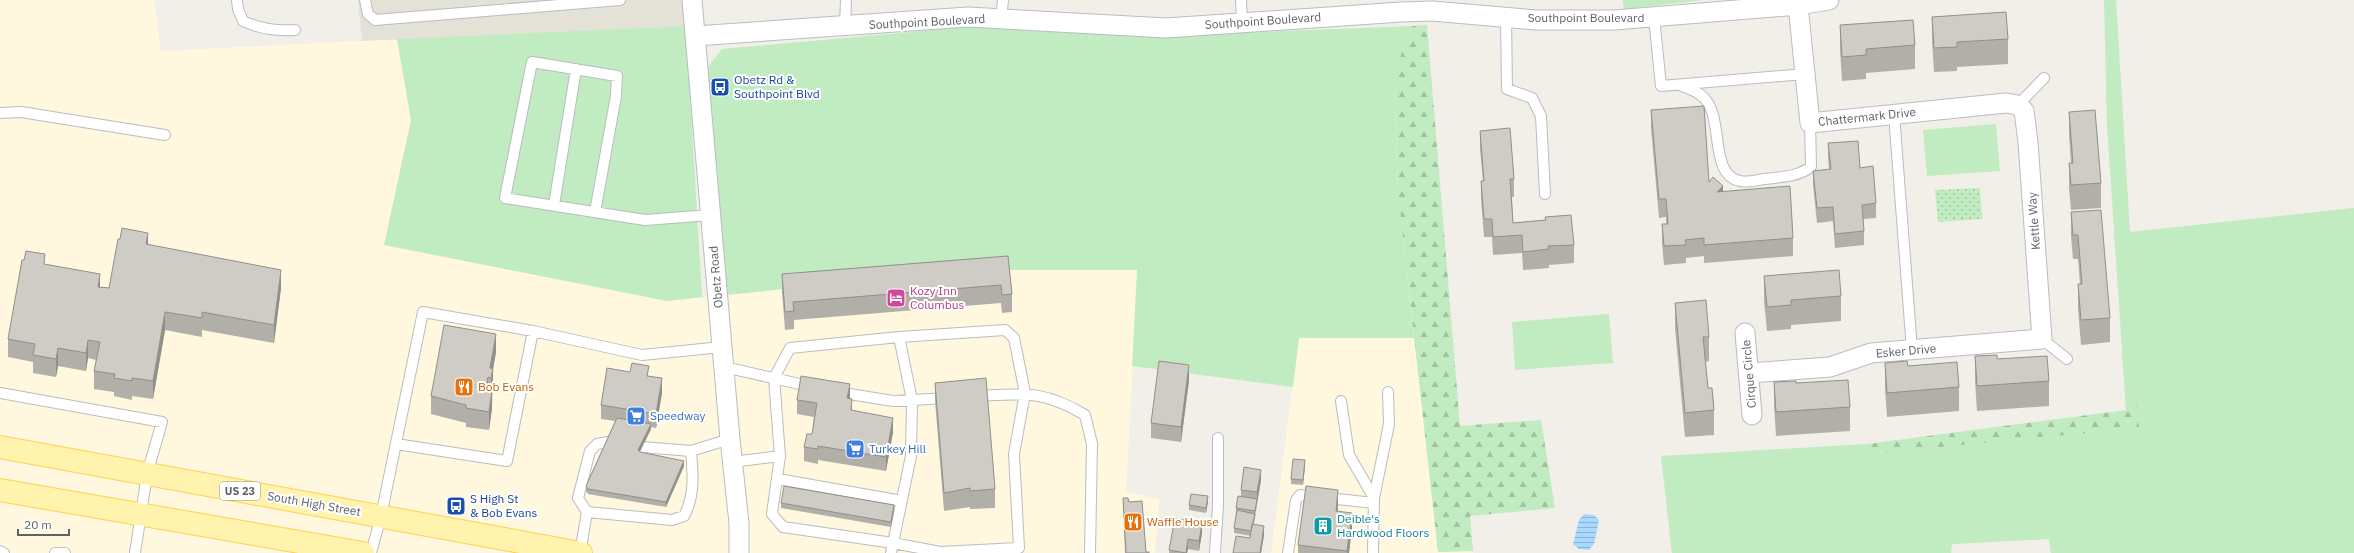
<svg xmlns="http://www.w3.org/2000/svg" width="2354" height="553" viewBox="0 0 2354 553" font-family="'IBM Plex Sans',sans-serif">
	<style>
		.commercial { fill: #fff8de }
		.education { fill: #e4e1d7 }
		.grass { fill: #c1ebc1 }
		.forest { fill: url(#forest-firs) }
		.park { fill: url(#park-dots) }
		.water { fill: url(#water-rules) }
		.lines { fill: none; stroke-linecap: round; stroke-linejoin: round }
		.lane-casing { stroke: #b9bcc1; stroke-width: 12 }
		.street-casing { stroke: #b9bcc1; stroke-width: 21 }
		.primary-casing { stroke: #ffd052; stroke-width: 24 }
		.lane { stroke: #fff; stroke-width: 10 }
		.street { stroke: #fff; stroke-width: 19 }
		.primary { stroke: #fff3ae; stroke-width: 22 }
		.wall { fill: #b2afa9 }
		.shaded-wall { fill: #918f8a }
		.building { fill: #cfccc5; stroke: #918f8a }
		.labels { text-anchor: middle; stroke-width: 4; stroke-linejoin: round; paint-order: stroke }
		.shield { fill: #fff; stroke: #8e9195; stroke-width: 1 }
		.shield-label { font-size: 11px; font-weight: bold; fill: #5e6268 }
		.street-label { font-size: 12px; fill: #5e6268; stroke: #fff }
		.transit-label { font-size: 12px; fill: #164399; stroke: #fff; text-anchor: start }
		.hotel-label { font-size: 12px; fill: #b23c85; stroke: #fff; text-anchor: start }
		.food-label { font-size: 12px; fill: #c56008; stroke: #fff; text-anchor: start }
		.shop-label { font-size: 12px; fill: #366cbe; stroke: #fff; text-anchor: start }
		.culture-label { font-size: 12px; fill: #0d838f; stroke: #fff; text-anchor: start }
	</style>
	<defs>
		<pattern id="forest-firs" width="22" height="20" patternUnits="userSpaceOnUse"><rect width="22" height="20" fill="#c1ebc1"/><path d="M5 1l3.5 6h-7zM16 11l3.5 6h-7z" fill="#a0c2a1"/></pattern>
		<pattern id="park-dots" width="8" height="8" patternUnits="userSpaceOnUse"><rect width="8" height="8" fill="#c1ebc1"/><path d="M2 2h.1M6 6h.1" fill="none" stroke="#a0c2a1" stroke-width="1.8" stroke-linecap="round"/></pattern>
		<pattern id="water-rules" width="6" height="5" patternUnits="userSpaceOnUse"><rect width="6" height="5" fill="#a9d9ff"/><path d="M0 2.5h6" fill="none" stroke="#8db3d2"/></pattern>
	</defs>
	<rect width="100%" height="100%" fill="#f1efe7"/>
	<path class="commercial" d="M0,0h154l7,51 236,-12 14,81 -26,125 282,56 305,-31h166l-12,222 33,7 -4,54h-1155z
		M1299,338h115l24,214 35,-1v2h-202z"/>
	<path class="education" d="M358,0h326l2,26 -324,15z"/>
	<path class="grass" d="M1623,0h81l-80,9z
		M2104,0h12l14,232 224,-24v345h-303l-2,-14 -97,5 -1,9h-279l-11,-97 206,-12 2,10 270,-27 -3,-21 -10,4 -19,-285z
		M686,26l16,271 -35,4 -283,-56 27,-125 -14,-81z
		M1412,26l-18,47 4,119 16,146h-115l-6,49 -161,-21 5,-96h-165l-246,25 -19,-227 15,-19 244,-22 188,9z
		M1996,124l4,47 -73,5 -4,-46z
		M1609,314l4,49 -98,7 -3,-48z"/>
	<path class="forest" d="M1427,25l33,401 81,-6 14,88 -85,8 3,35 -35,1 -40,-360 -4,-119 18,-47z
		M2137,406l2,22 -270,26 -2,-10 259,-34z"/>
	<path class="park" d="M1980,188l2,31 -44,3 -3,-32z"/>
	<path class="water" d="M1584,514l10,1 5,5 -5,24 -5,6 -10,-1 -6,-5 6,-24z"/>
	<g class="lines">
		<defs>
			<path id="lane" d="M237,0l1,9 5,12c18,8 32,10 52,9
				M365,0l3,14 7,6 245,-20
				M1241,0l1,23
				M1506,17l1,72 25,9 9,18 4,78
				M1654,17l7,69 144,-12
				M1001,19l2,-19
				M845,26l1,-26
				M1682,86c9,3 17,6 23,13 19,21 4,76 35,82 7,2 17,-1 24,-2 17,-2 33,-2 47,-12l-1,-44
				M2018,105l26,-27
				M0,113l21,-1 144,23
				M1894,114l18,236
				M554,205l22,-136
				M595,212l21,-116 1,-20 -85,-14 -27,136 140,22 65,-5
				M2042,339l25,20
				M724,367l89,20
				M837,392l56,9 55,-3
				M0,393l162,29 -15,52 -12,79
				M974,396c48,-2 68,-7 111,19l7,29 -2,109
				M1341,401l8,54 25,43 -1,55
				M396,444l111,17 26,-130
				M642,447l49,4
				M732,462l48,-6 -6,-78 16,-30 109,-11 13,63 -1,56 -18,87 -110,-16 -11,-13 8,-58
				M778,479l124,22
				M1374,498l15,-74 -1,-32
				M587,512l-9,-14 12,-47 7,-7 11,-2
				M0,551l4,2
				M55,553h10
				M371,553l10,-37 42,-204 110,19 109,24 80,-8
				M580,553l7,-41 85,8 12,-4c11,-20 9,-43 7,-65l39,-12
				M891,553l2,-10 47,9 79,-4 -5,-94 11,-61 -11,-55 -9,-8 -106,7
				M1215,553l3,-48v-67
				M1288,553l8,-53 4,-5 74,8"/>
			<path id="street" d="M692,0l38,439 9,84v30
				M695,36l273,-19 198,11 235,-16 31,-1 104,9h78l184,-15 31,-5
				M1745,333l7,82
				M1749,373l81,-6 41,-14 171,-14 -14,-197 -4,-31 -6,-6 -12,-2 -196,20 -12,-118"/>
			<path id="primary" d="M0,447l581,106
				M0,490l363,63"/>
		</defs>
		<use href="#lane" class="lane-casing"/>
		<use href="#street" class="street-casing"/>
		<use href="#primary" class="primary-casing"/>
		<use href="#lane" class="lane"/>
		<use href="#street" class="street"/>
		<use href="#primary" class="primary"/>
	</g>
	<path class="wall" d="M1932,17l76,22v25l-51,3v4l-23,1 -2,-31z
		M1840,25l75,20v24l-49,4v6l-24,2 -2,-31z
		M1651,110l58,72 84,56v18l-89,7v-7l-18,2v5l-22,2 -2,-22v-19h4v-7l-7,1 -8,-90z
		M2069,112l32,71v25l-30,2 -2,-22v-25h2l-2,-27z
		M1480,131l34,48v18h-2l1,26 32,-3v-3l29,28v18l-25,2v3l-26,2 -1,-17 -29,2 -1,-18h-8l-3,-38v-18h2l-3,-32z
		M1828,143l32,25 16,35v15l-13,1 1,12v14l-29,3 -2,-27 -16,2 -4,-38v-14l16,-2 -1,-11z
		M2071,212l39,106v24l-29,3 -3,-36v-25h2l-2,-25h-5l-2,-23z
		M148,245l133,43 -7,55 -72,-13v7l-37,-7 -12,69 -21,-3v4l-18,-4v-4l-20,-3v-18l2,-11 -8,-2 -2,13 -28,-5 -2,11 -23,-4v-11l-25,-5v-18l37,-75 55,23 9,1z
		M1008,256l4,38v18l-10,1 -1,-10 -207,17v9l-9,1 -3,-38v-18z
		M1764,276l77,20v25l-50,4v4l-24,2 -3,-30z
		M1675,303l34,34v24l-4,1 3,26 6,22v25l-29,2 -10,-109z
		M496,352l-3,17 -1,39 -3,22 -23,-3v-4l-35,-9v-18z
		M1975,356l22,3 52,22v25l-72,5 -2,-30z
		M1885,363l23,3 51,21v24l-72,6 -2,-29z
		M630,372l19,4 13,17 -6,35 -5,-1v2l-11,23 44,14 -18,41 -78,-13 -2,-3v-5l29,-65 -14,-2v-14z
		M1189,380l-8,62 -30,-4v-15z
		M1774,382l22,1 54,24v24l-74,5 -2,-30z
		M935,383l60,106v19l-25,1v-2l-26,4 -9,-110z
		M850,399l2,12 41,21 -7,39 -68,-11v4l-14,-3v-14l8,-13 2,-17 -17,-3v-14z
		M1305,465l-2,20 -12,-1v-5z
		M1261,480l-7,44 10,11 -3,18h-28l17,-15 1,-2 -17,-3v-5l2,-15v-5l5,-12v-6z
		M1123,498l6,4 17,50 3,1h-24z
		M1208,501l-2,12 -17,-3v-5z
		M781,503l113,7 -3,17 -110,-19z
		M1338,505v6l14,16 -3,26h-51v-8z
		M1175,518l27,15 -3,18 -11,-2 -1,4h-18z"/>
	<path class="shaded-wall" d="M1723,186v18l-6,-12z
		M148,233v18l-2,-7z
		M281,270v18l-7,55v-18z
		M100,274v18l-2,-5z
		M165,312v18l-12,69v-18z
		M496,334v18l-3,17v18l-2,9v-18l-1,-10z
		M88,340v18l-2,13v-18z
		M58,348v18l-2,11v-18z
		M1189,365v15l-8,62v-15z
		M488,377v19l-2,-7z
		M662,378v15l-6,35v-14z
		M850,384v14l-3,15v-15z
		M492,390v18l-3,22v-18z
		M852,399v14l-1,-3z
		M893,418v14l-7,39v-14z
		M651,424v5l-13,26v-5z
		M1305,460v5l-2,20v-5z
		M684,461v5l-18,41v-5z
		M1261,470v10l-4,22v-10z
		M1338,490v15l-2,20v-14z
		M1208,496v5l-2,12v-5z
		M894,505v5l-3,17v-5z
		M1352,513v14l-3,26h-2z
		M1202,523v10l-3,18v-10z
		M1264,526v9l-3,18h-1z
		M1188,539v10l-1,4h-1z"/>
	<path class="building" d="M2006,12l2,27 -51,3v5l-23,1 -2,-31z
		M1913,20l2,25 -49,4v6l-24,2 -2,-32z
		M1704,106l5,76 4,-5 10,9 -6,6 73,-6 3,52 -89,7v-7l-19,2 1,5 -22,1 -2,-22h6l-2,-25h-7l-8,-89z
		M2095,110l6,73 -30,2 -2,-22h4l-4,-51z
		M1510,128l4,51h-4l3,44 33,-3 -1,-3 26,-2 3,30 -26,1 1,3 -26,3 -1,-17 -29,2 -1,-18h-8l-3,-38h3l-4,-50z
		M1858,141l2,27 13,-2 3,37 -14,2 2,26 -29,3 -2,-27 -16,1 -4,-37 18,-2 -3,-26z
		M2101,210l9,108 -29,2 -3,-36h4l-4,-49h-5l-2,-23z
		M122,228l26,5 -2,11 135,26 -7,55 -72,-13v6l-37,-6 -12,69 -21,-3v3l-18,-3 1,-4 -21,-3 6,-29 -12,-2 -2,13 -28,-5 -2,11 -23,-4 2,-11 -27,-5 14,-79h2l2,-9 19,3 -1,10 56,10 -2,13 11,1 9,-49h2z
		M1008,256l4,38 -10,1 -1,-10 -208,17 1,9 -9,1 -3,-38z
		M1839,270l2,26 -50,4v5l-24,2 -3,-31z
		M1706,300l3,37h-6l5,51h4l2,22 -29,3 -10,-110z
		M444,325l52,9 -6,34 3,1 -2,9 -3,-1 -2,12 6,1 -3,22 -23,-4v-3l-35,-9z
		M1997,355v4l50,-3 2,25 -72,5 -2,-30z
		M1159,361l30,4 -8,62 -30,-4z
		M1907,361l1,5 49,-4 2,25 -72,6 -2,-30z
		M632,363l17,3 -2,10 15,2 -6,36 -55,-9 6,-37 23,4z
		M801,376l49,8 -3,14 5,1 -1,11 42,8 -7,39 -68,-11v3l-14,-2 3,-13h5l5,-31 -20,-3z
		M986,378l9,111 -25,2v-3l-26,5 -9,-110z
		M1848,380l2,27 -74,5 -2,-30 22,-1v2z
		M617,418l34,6 -13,26 2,2 44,9 -18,41 -78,-13 -2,-3z
		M1293,459l12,1 -2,20 -12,-1z
		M1244,467l17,3 -4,22 -16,-2z
		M784,486l110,19 -3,17 -110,-19z
		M1306,486l32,4 -2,21 16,2 -5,38 -49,-6z
		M1191,494l17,2 -2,12 -17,-3z
		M1238,496l19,3 -2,12 -19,-3z
		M1123,498h5l1,4 13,-1 4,51h3v1h-23z
		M1237,510l18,4 -4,17 -17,-3z
		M1175,518l27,5 -3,18 -11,-2 -2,14 -17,-3z
		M1252,524l12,2 -4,27h-27l3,-17 14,2z"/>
	<defs>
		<symbol id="bus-square" viewBox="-11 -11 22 22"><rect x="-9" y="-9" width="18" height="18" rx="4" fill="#1a4fb4" stroke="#fff"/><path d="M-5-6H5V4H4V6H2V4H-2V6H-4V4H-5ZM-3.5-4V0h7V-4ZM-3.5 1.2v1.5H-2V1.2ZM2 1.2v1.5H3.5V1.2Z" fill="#fff"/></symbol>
		<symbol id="hotel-square" viewBox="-11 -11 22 22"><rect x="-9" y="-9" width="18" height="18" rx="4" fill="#d1479c" stroke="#fff"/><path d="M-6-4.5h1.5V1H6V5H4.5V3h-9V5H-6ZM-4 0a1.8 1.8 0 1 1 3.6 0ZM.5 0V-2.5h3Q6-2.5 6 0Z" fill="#fff"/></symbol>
		<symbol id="restaurant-square" viewBox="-11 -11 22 22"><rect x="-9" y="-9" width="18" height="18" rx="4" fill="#e8710a" stroke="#fff"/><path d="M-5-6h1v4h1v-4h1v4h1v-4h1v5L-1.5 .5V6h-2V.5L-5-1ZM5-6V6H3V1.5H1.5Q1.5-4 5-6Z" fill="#fff"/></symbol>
		<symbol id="supermarket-square" viewBox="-11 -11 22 22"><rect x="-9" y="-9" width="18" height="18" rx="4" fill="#3f7fe0" stroke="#fff"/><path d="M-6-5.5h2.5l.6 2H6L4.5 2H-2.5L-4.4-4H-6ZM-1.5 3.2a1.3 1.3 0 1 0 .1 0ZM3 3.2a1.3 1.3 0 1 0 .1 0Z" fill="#fff"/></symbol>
		<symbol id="building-square" viewBox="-11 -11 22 22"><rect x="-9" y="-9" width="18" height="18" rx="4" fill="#0f9aa8" stroke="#fff"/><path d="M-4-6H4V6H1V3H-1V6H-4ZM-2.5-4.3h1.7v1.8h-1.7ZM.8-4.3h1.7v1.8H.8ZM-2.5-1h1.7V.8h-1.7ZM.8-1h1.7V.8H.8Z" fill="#fff"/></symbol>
	</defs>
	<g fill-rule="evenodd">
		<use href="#bus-square" x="709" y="76" width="22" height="22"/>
		<use href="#hotel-square" x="885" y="287" width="22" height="22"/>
		<use href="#restaurant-square" x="453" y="376" width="22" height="22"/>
		<use href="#supermarket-square" x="625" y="405" width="22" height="22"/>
		<use href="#supermarket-square" x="844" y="438" width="22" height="22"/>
		<use href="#bus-square" x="445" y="495" width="22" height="22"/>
		<use href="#restaurant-square" x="1122" y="511" width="22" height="22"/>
		<use href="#building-square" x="1312" y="515" width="22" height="22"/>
	</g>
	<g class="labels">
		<rect class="shield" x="220" y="482" width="40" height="18" rx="3"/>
		<g class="shield-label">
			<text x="240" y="495">US 23</text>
		</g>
		<g class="street-label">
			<text x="1586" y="22">Southpoint Boulevard</text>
			<text transform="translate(1263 21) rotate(-4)" y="4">Southpoint Boulevard</text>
			<text transform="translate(927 22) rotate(-3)" y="4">Southpoint Boulevard</text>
			<text transform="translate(1867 117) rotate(-6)" y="4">Chattermark Drive</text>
			<text transform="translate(2034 221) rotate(-94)" y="4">Kettle Way</text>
			<text transform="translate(716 277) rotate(-95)" y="4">Obetz Road</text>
			<text transform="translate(1906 351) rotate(-5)" y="4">Esker Drive</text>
			<text transform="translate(1749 374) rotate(-95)" y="4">Cirque Circle</text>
			<text transform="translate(314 504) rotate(10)" y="4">South High Street</text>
		</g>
		<g class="transit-label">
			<text x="734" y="84">Obetz Rd &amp;<tspan x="734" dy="14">Southpoint Blvd</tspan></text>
			<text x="470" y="503">S High St<tspan x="470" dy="14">&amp; Bob Evans</tspan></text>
		</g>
		<g class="hotel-label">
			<text x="910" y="295">Kozy Inn<tspan x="910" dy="14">Columbus</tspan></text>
		</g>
		<g class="food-label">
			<text x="478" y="391">Bob Evans</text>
			<text x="1147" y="526">Waffle House</text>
		</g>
		<g class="shop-label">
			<text x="650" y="420">Speedway</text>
			<text x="869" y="453">Turkey Hill</text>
		</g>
		<g class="culture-label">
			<text x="1337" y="523">Deible's<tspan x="1337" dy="14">Hardwood Floors</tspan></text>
		</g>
	</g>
	<path d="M18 529v6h51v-6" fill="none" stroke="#5e6268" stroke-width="2"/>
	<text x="24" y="529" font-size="12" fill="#5e6268" stroke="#ffffff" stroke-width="3" paint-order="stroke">20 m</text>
</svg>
